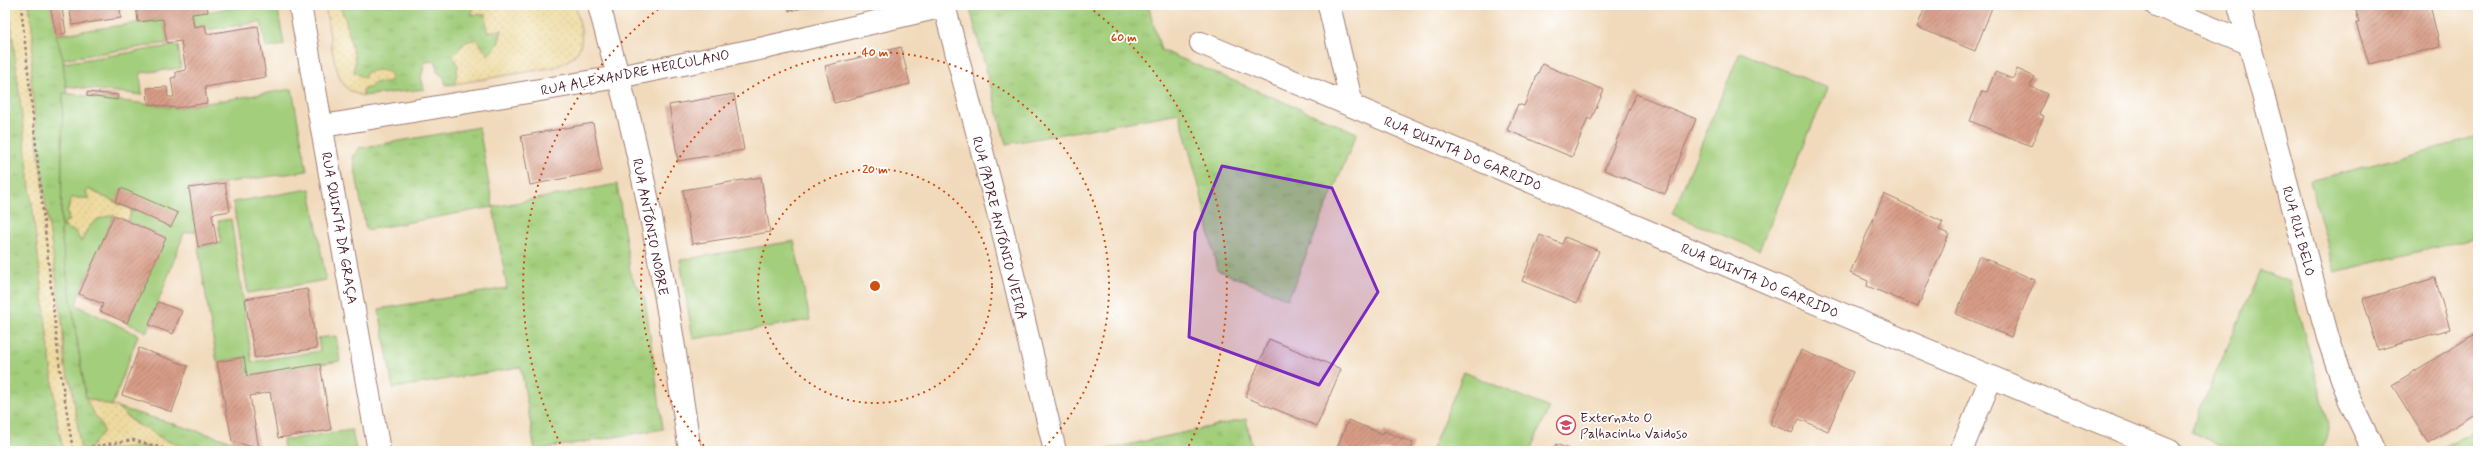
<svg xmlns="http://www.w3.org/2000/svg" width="2483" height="456" viewBox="0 0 2483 456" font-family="Mynerve,sans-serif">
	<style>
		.grass { fill: url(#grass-tufts); stroke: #767653 }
		.sand { fill: url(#sand-dots); stroke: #9c7c64 }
		.garden { fill: #a3ce7b; stroke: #767653 }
		.building { fill: url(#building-hatch) }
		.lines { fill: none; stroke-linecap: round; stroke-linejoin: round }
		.minor-casing { stroke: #9e7c73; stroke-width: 24 }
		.path { stroke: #9e7c73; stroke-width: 2.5; stroke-dasharray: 3 3; stroke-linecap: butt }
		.minor { stroke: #fff; stroke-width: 22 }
		.marked { fill: #7b2cbf; fill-opacity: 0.2; stroke: #7b2cbf; stroke-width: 3; stroke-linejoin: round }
		.ring { fill: none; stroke: #d05011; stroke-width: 2; stroke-dasharray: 2 4 }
		.labels { text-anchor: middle; stroke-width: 3.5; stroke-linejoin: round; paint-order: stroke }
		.street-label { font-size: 14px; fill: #4a1f2b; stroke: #fff }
		.poi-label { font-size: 14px; fill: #4a1f2b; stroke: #fff; text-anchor: start }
		.centre { fill: #d05011; stroke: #fff; stroke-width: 2 }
		.ring-label { font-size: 12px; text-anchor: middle; font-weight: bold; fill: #d05011; stroke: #fff; stroke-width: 3.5; stroke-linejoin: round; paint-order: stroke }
	</style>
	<defs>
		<pattern id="grass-tufts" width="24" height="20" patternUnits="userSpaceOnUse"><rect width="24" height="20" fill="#a3ce7b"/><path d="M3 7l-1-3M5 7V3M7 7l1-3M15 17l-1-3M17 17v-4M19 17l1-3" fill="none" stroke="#8eb06a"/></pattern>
		<pattern id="sand-dots" width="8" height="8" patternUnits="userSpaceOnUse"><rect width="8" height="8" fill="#eeda9e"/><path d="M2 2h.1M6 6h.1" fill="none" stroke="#cebb88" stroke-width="1.8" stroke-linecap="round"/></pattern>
		<pattern id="building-hatch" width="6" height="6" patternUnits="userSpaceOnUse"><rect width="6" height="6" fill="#d79c86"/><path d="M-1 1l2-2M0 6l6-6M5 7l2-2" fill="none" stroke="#b07f6e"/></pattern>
	</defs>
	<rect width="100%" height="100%" fill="#fff"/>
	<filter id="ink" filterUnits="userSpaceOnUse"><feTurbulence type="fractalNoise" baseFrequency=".025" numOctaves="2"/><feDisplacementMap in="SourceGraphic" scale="8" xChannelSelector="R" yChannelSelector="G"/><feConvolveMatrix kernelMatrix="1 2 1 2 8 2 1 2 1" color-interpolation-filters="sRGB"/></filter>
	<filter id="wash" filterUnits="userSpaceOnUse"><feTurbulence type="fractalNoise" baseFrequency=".012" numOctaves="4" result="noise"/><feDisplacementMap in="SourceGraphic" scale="16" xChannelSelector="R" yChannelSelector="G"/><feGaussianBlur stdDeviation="0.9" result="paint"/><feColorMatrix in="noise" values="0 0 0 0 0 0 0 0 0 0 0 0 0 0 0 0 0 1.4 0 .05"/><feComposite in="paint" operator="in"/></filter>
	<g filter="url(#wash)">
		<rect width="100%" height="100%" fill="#f1dabb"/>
		<path class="grass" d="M29,5h21l13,54 4,35 -4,-1 -2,141 25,164c4,13 15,21 18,33l-16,20h-7l-9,-64 -7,-19 -3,-47 -25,-179 -6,-61 2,-46z
			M339,5h134l-1,9 14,1 16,14 -4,16 -10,10 -22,-13 -12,14 4,10 -3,18 -9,1 -2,-8 -7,-5 -1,-11 -11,1 -4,15 3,12 -61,7v-7l6,-1 5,-5 17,-2 -27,-3 -10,-6 1,-12 -10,-42z
			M969,5h179l13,45 196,83 -69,166 -71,-29 -17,-80 -21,-77 -173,31z
			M5,30h7l46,397 6,24h-59z
			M479,127l14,80 124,-23 14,92 14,23 18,130 -128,21 -14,-83 -128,21 -14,-79 128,-21 -14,-81 -127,23 -13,-73 6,-9z
			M117,407l147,44c-22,0 -47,3 -68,0 -27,-4 -60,-25 -79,-44z
			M1246,419l7,32h-154z
			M2478,430v21h-42z
			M143,446l15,5h-53l9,-4z"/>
		<path class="sand" d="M9,5h20l4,30 -2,46 6,61 25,179 3,47 7,19 9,64h-17l-6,-24z
			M325,5h14l6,13 10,42 -1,12 10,6 3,-6 11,-2 12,2 1,9 -17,2 -5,5 -6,1v7c-7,-2 -13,-4 -18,-10 -13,-16 -16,-60 -20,-81z
			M473,5h102c8,31 15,48 -20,62l-100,17 3,-18 -5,-10 13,-14 10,-3 12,16 10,-10 4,-15 -15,2 -1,-17 -14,-1z
			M88,189l44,21 -4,11c-23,-10 -39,-2 -47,22l-17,-16 1,-6 4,-1 -2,-8 4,-15 19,1 -4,-5z
			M86,398l31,9 18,17 11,4 18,12 32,11h-38l-15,-5 -55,5 16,-20c-4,-12 -14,-20 -18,-33z"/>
		<path class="garden" d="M251,5h26l7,40 -18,3 -5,-26 -55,8 -1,-5 -11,2 -2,-13z
			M163,19l4,24 -104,16 -7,-24z
			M178,45l3,23 -41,5 2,22 -76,-9 -3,-23z
			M1740,52l88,36 -69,162 -87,-36z
			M292,89l15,82 -118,17 7,43 -12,2 -37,99 -20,-9 38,-85 -37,-17 4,-11 -44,-21 -2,4 4,5h-19l-4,14 2,9h-4l-1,6 12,5 5,10c9,-19 12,-23 33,-27l-35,79 -3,11 62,30 -26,71 -26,-8 -25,-164 2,-141 113,15z
			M2478,137v100l-143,35 -25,-91z
			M310,189l16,91 -78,13 -15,-91z
			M231,219l21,143 68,-11 -2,-13 18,-2 4,25 -93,15 -3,-19 -27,5 -19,-115 23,-4 -3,-22z
			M794,241l16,79 -117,19 -13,-79z
			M2261,271l29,11 39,142 -3,14 -6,13h-83l-47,-19z
			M1464,372l85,36 -19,43h-99z
			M352,430l4,21h-72l-1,-11z"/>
		<g id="blocks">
			<path class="building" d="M50,5h10l2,3 4,25 -10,2z
				M69,5h64v2l-13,2 1,9 -49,7z
				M136,5h71l1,7 -16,2 2,13 11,-2 2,9 51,-8 8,51 -61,10 2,16 -31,5 -28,-4 -1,-16 20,-1 1,10h6l-3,-19 5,-1v-5l10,-2 -5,-29 -14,2 -4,-24 -25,3z
				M788,5h24v1l-23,5z
				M1926,5h67l-18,46 -58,-24z
				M2355,5h75l10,42 -71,17 -13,-41h3z
				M901,47l9,37 -76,19 -9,-37z
				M1542,64l62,26 -13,30 -3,-2 -16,39 -65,-27 11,-26 6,2z
				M2017,69l18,8 -5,9 17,8 -8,20 5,2 -13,30 -61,-25 12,-30 5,1 8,-20 18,7z
				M87,92l31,3 -1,5 -30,-4z
				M734,94l10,56 -66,11 -9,-56z
				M1636,94l60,25 -31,75 -61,-24z
				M593,123l9,48 -72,14 -9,-49z
				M761,177l9,55 -78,12 -9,-54z
				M225,183l5,28 -18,3 5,29 -19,4 -9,-59z
				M121,188l57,25 -7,14 -56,-25z
				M1884,194l59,28 -4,8 10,4 -31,73 -51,-21 1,-5 -18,-8z
				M114,215l52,23 -39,85 -27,-12 3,-7 -24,-10z
				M1540,235l22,9 3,-7 34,14 -22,52 -55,-22z
				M1979,256l56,24 -24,57 -55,-23z
				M2435,278l15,51 -72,21 -15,-51z
				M307,289l10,59 -62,10 -10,-59z
				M158,302l24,9 -9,23 -24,-9z
				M2473,335l5,8v69l-50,31 -36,-58z
				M1269,339l72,30 -24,57 -72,-29z
				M139,348l49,18 -16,46 -50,-17z
				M1801,350l52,22 -25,59 -29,-12 -7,14 -22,-9z
				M244,357l3,19 73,-12 11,66 -53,8 -8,-46 -20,4 9,53 -27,-8 -15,-79z
				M1348,420l35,14 1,-3 29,12 -2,8h-75z
				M1556,444l18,7h-21z"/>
		</g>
	</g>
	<g filter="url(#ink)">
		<use href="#blocks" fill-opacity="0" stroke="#9e7c73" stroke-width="1"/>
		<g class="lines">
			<defs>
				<path id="minor" d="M300,5l79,446
					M599,5c11,43 24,86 34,129 25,105 41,211 57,317
					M944,5l58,223 53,223
					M1329,5l23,100
					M2156,5l92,38
					M2239,5l89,333 21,61 25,52
					M1201,43c324,133 644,276 969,408
					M323,126l295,-49 146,-29 180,-42
					M1961,451l30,-73"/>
			</defs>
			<use href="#minor" class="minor-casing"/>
			<path class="path" d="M21,5l38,357 14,89
				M73,450l60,-10 41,11"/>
			<use href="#minor" class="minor"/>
		</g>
	</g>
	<path class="marked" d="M1222,166l110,22 46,104 -59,93 -130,-48 6,-105z"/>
	<g class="ring">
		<circle cx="875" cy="286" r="117"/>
		<path d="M708 450A234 234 0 1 1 1042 450"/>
		<path d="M563 449A352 352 0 0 1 661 7M1089 7A352 352 0 0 1 1187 449"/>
	</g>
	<defs>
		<symbol id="school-ring" viewBox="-11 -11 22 22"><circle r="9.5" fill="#fff" stroke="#d1495b" stroke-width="1.5"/><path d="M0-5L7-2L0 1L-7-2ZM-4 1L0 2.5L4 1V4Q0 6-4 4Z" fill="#d1495b"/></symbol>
	</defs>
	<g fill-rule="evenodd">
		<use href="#school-ring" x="1555" y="414" width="22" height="22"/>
	</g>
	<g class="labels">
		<g class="street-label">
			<text transform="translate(635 72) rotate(-11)" y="5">RUA ALEXANDRE HERCULANO</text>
			<text transform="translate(1463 153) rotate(23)" y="5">RUA QUINTA DO GARRIDO</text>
			<text transform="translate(651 227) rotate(79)" y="5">RUA ANTÓNIO NOBRE</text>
			<text transform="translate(340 228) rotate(80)" y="5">RUA QUINTA DA GRAÇA</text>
			<text transform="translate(1000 228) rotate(76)" y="5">RUA PADRE ANTÓNIO VIEIRA</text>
			<text transform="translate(2299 231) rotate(75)" y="5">RUA RUI BELO</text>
			<text transform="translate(1760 280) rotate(23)" y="5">RUA QUINTA DO GARRIDO</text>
		</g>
		<g class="poi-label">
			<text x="1580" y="422">Externato O<tspan x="1580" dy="16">Palhacinho Vaidoso</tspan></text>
		</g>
	</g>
	<circle cx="875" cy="286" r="6" class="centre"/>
	<g class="ring-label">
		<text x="1124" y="41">60 m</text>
		<text x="875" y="56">40 m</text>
		<text x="875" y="173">20 m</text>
	</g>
	<rect width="2483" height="456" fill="none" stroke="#fff" stroke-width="20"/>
</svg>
